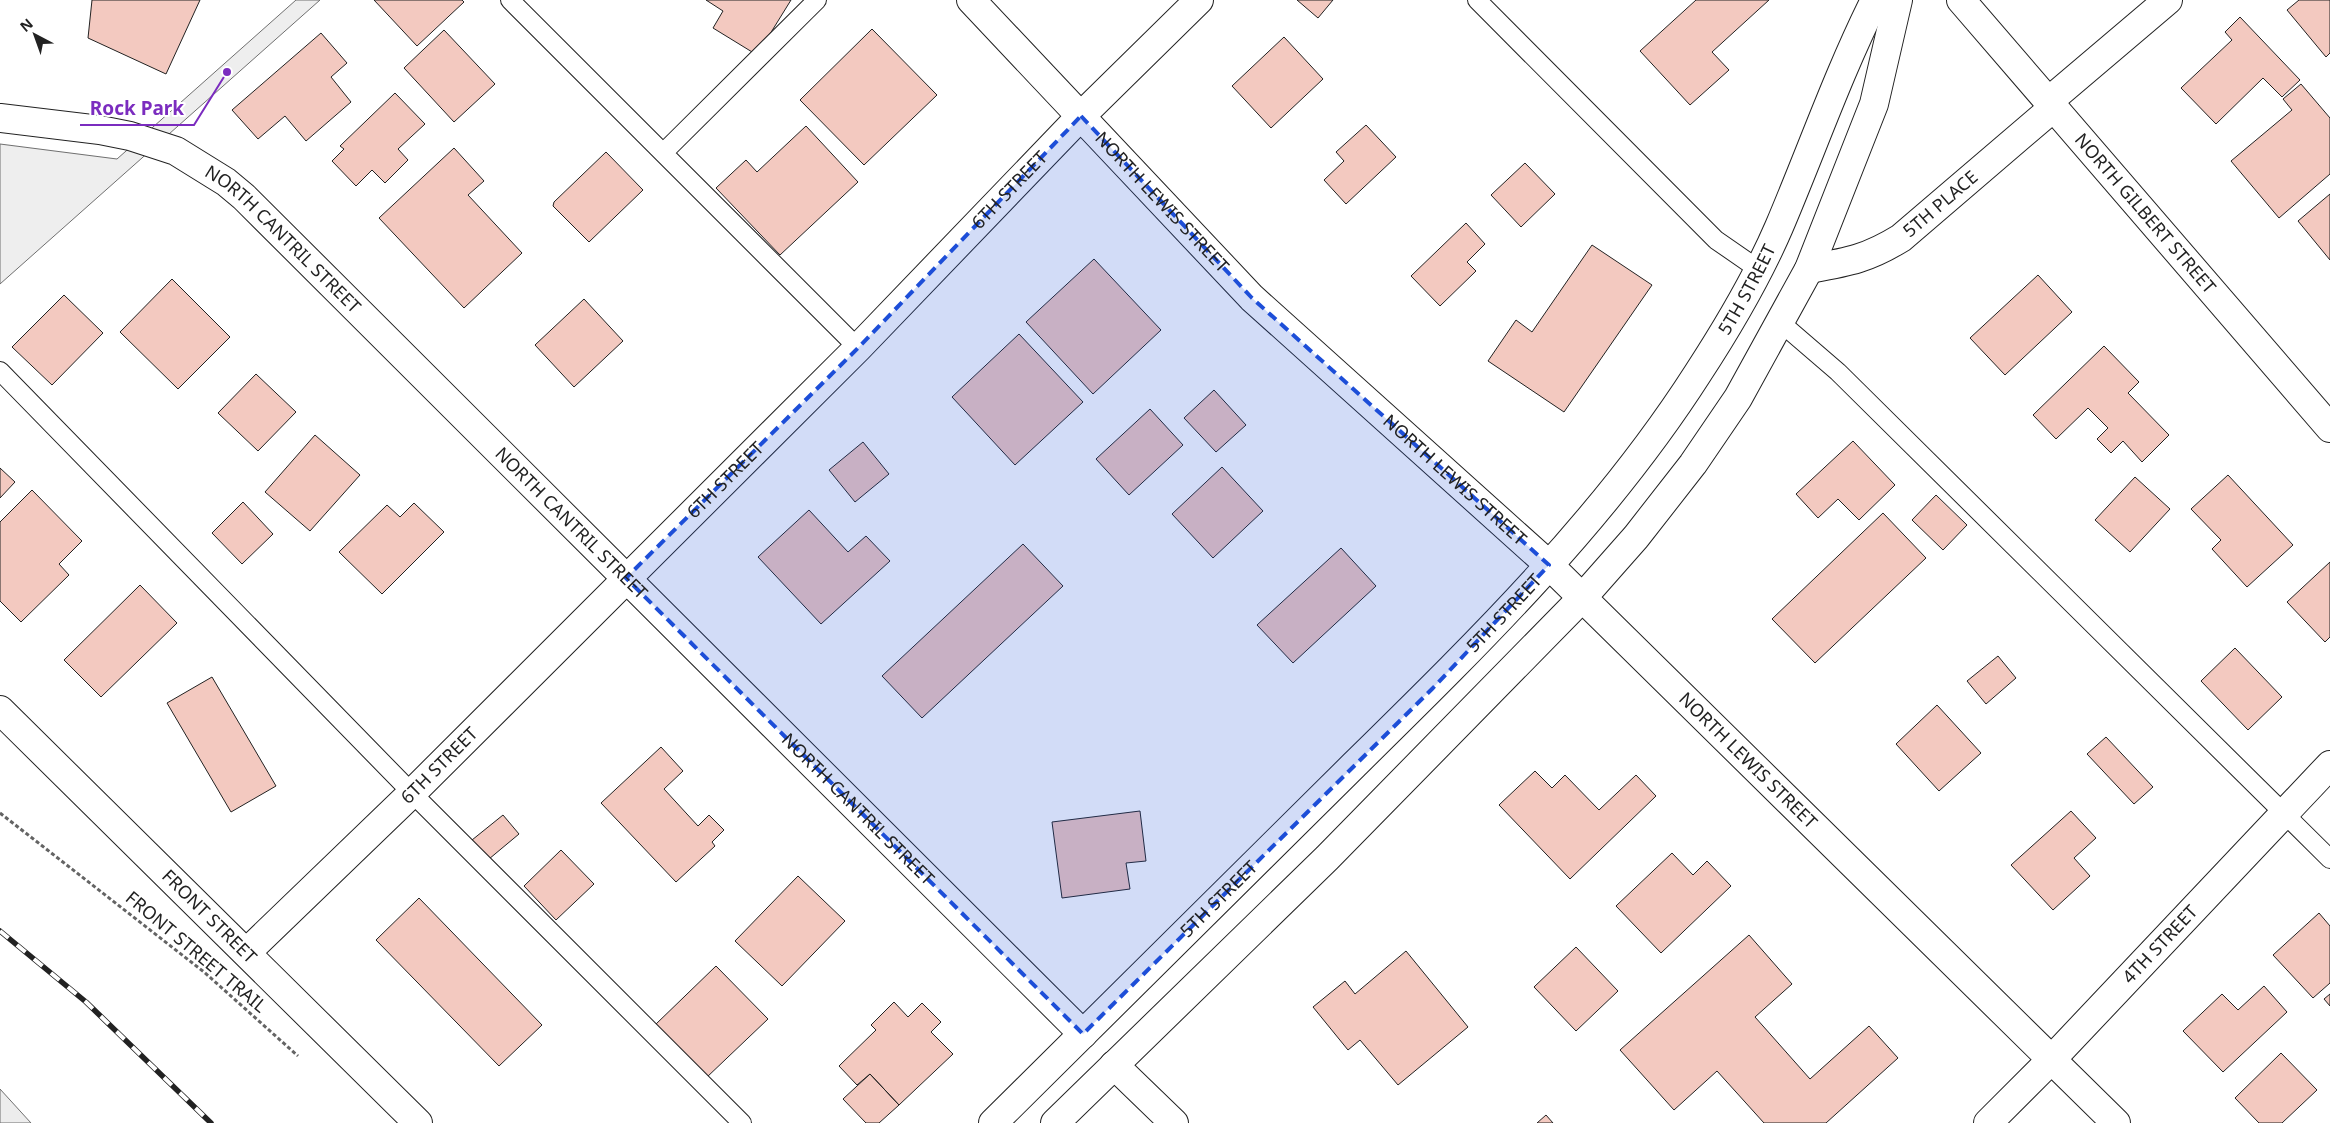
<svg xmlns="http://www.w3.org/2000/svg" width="2330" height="1123" viewBox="0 0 2330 1123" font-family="'Noto Sans',sans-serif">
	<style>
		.green { fill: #eee; stroke: #6f6f6f }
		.parking { fill: #ededed; stroke: #6f6f6f }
		.building { fill: #f3c9c0; stroke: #222 }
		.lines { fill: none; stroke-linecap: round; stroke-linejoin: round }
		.service-casing { stroke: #222; stroke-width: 20 }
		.minor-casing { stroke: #222; stroke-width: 30 }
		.tertiary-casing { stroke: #222; stroke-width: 30 }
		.primary-casing { stroke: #222; stroke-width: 30 }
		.path { stroke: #646464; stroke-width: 3; stroke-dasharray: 4 2.5; stroke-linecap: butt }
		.service { stroke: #fff; stroke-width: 18 }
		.minor { stroke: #fff; stroke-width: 28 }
		.tertiary { stroke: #fff; stroke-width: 28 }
		.primary { stroke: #fff; stroke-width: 28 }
		.rail-casing { stroke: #222; stroke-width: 5.5 }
		.rail { stroke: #fff; stroke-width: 4; stroke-dasharray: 11; stroke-linecap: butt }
		.marked { fill: #1d4ed8; fill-opacity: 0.2; stroke: #1d4ed8; stroke-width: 4; stroke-dasharray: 10 6; stroke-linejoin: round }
		.labels { text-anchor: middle; stroke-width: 4; stroke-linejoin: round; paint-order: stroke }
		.street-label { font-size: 18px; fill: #222; stroke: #fff }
		.leader { fill: none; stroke: #7b2cbf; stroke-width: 2 }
		.callout-dot { fill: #7b2cbf; stroke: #fff; stroke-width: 2 }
		.callout-label { font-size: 19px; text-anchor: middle; font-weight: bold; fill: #7b2cbf; stroke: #fff; stroke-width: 4; stroke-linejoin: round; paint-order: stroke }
	</style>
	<rect width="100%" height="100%" fill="#fff"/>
	<path class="green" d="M296,0h24l-320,284v-140l117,15z"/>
	<path class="parking" d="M0,1089l31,34h-31z"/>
	<path class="building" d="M92,0h108l-34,74 -78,-36z
		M374,0h88l2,2 -47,44z
		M706,0h85l-34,55 -44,-27 10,-17z
		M1297,0h36l-15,18z
		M1696,0h73l-57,52 17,18 -39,35 -50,-54z
		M2299,0h31v53l-4,4 -39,-47z
		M2240,17l60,63 -18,17 -19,-19 -47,46 -35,-36 51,-48 -7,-8z
		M872,29l65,66 -73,70 -64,-65z
		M444,30l51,54 -41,38 -50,-54z
		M321,33l26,30 -16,14 20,25 -45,39 -21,-25 -27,23 -26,-29z
		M1284,37l39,42 -52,49 -39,-42z
		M2301,84l29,34v56l-51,44 -48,-57 61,-51 -9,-11z
		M395,93l30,31 -27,25 10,11 -23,23 -13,-13 -16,16 -24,-25 12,-12 -4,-3z
		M1366,125l30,32 -50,47 -22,-24 20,-19 -8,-9z
		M806,126l52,56 -78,73 -64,-67 30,-28 11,12z
		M454,148l30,33 -16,14 54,58 -58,55 -85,-90z
		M606,152l37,38 -54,52 -36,-36 1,-4z
		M1525,163l30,31 -34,33 -30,-32z
		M2330,194v66l-32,-39z
		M1466,223l19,21 -18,18 9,9 -36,35 -29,-30z
		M1592,245l60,40 -88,127 -76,-51 28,-41 16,12z
		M1094,259l67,71 -68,64 -67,-72z
		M2038,275l34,37 -67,63 -35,-37z
		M172,279l58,58 -52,52 -58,-57z
		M64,295l39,38 -51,52 -40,-38z
		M584,299l39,42 -49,46 -39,-42z
		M1019,334l64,68 -68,63 -63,-68z
		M2104,346l35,36 -11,11 41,42 -27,27 -19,-21 -12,12 -14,-14 11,-11 -20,-20 -32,31 -23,-24z
		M256,374l40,38 -38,39 -40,-38z
		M1214,390l32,35 -30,27 -32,-34z
		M1150,409l33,36 -54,50 -33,-36z
		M315,435l45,40 -50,56 -45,-39z
		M1853,441l42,44 -36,35 -21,-21 -20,19 -22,-24z
		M863,442l26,32 -34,28 -26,-32z
		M1222,467l41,44 -50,47 -41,-44z
		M0,468l15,14 -15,16z
		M2228,475l65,70 -46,42 -35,-38 9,-9 -30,-31z
		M2135,477l35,32 -40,43 -35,-32z
		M32,490l50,51 -23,23 10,11 -48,47 -21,-21v-79z
		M1936,495l31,30 -24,25 -31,-30z
		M243,502l30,32 -31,30 -30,-31z
		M414,503l30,29 -62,62 -43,-42 48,-47 13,12z
		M809,510l39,42 18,-16 24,25 -69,63 -63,-67z
		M1883,513l43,45 -111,105 -43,-44z
		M1023,544l40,42 -141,132 -40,-42z
		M1341,548l35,38 -83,77 -36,-38z
		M2330,562v75l-5,5 -38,-40z
		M140,585l37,38 -76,74 -37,-37z
		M2235,648l47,49 -34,33 -47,-49z
		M1998,656l18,22 -30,26 -19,-23z
		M212,677l64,109 -45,26 -64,-109z
		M1937,705l44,48 -42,38 -43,-47z
		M2106,737l47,50 -19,17 -47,-50z
		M661,747l22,24 -19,18 34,37 11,-11 15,15 -12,12 3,4 -39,36 -75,-79z
		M1535,771l17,17 13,-13 34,35 37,-35 20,21 -86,83 -71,-74z
		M1140,811l6,50 -20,2 4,26 -68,9 -10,-76z
		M2071,811l25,27 -22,20 16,18 -37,34 -42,-45z
		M503,815l16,19 -30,25 -17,-19z
		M561,850l33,34 -38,36 -32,-34z
		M1672,853l21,22 14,-14 24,25 -70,67 -45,-47z
		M798,876l47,45 -63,65 -47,-45z
		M419,898l123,127 -43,41 -123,-126z
		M2319,913l11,13v57l-17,15 -40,-43z
		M1749,935l43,49 -37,33 55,62 59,-53 29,32 -72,65h-62l-47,-52 -43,39 -54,-60z
		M1576,947l42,44 -42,40 -42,-44z
		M1406,951l62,76 -70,58 -38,-45 -12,10 -35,-43 32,-26 10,13z
		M716,966l52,53 -62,59 -51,-53z
		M2264,986l23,26 -64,60 -40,-41 39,-37 16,16z
		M2330,994v12l-6,-7z
		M894,1002l14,15 14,-14 19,19 -10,10 22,22 -54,51 -29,-31 -13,11 -18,-19 37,-36 -5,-5z
		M2281,1053l36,37 -35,33h-23l-24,-25z
		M870,1074l29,31 -20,18h-13l-23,-24z
		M1546,1115l7,8h-16z"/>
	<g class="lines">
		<defs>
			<path id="service" d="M510,0l348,348
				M1477,0l239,240 42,29
				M663,153l154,-153
				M1780,322l58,50 492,487
				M0,371l412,422 330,330"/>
			<g id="minor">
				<path id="s1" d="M971,0l281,298 297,267 567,558"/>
				<path d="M2049,101l119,-101"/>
				<path id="s2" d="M0,118l100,12 30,6 46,15 50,31 18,15 839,837"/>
				<path id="s3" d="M1809,269c39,-7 58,-10 92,-31l153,-131"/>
				<path id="s4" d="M247,952l165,-159 446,-445 223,-232 118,-116"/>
				<path d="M1114,1065l60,58"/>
				<path id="s5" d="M1988,1123l64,-64 278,-294"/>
			</g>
			<g id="tertiary">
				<path id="s6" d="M1961,0l369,428"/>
				<path id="s7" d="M0,710l418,413"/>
			</g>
			<g id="primary">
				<path id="s8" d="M993,1123c120,-119 241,-238 361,-358 123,-121 250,-245 344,-392 30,-46 59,-95 81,-146 32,-75 59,-153 96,-227"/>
				<path d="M1055,1123l272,-265 256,-261 53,-60 57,-73 45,-66 71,-129 65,-165 24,-104"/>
			</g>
		</defs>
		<use href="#service" class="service-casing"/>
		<use href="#minor" class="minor-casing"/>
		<use href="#tertiary" class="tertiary-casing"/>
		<use href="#primary" class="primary-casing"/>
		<path class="path" d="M0,813l204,159 94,84"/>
		<use href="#service" class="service"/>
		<use href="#minor" class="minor"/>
		<use href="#tertiary" class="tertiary"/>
		<use href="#primary" class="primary"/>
		<defs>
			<path id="rail" d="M0,931l86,71 125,121"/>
		</defs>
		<use href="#rail" class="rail-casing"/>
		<use href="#rail" class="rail"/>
	</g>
	<path class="marked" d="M1081,116l171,182 297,267 -116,123 -350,346 -457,-456 232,-230z"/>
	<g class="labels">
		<g class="street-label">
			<text dy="6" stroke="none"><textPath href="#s4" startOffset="1078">6TH STREET</textPath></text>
			<text dy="6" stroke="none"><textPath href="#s1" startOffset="278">NORTH LEWIS STREET</textPath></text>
			<text dy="6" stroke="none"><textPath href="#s3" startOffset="150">5TH PLACE</textPath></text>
			<text dy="6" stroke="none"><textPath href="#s6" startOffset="282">NORTH GILBERT STREET</textPath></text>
			<text dy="6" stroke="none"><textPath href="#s2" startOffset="319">NORTH CANTRIL STREET</textPath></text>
			<text dy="6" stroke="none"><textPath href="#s8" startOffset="1128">5TH STREET</textPath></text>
			<text dy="6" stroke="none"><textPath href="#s4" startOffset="672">6TH STREET</textPath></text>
			<text dy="6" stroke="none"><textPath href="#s1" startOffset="682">NORTH LEWIS STREET</textPath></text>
			<text dy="6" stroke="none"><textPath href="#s2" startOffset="724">NORTH CANTRIL STREET</textPath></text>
			<text dy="6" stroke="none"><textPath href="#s8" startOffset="722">5TH STREET</textPath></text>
			<text dy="6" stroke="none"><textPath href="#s1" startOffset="1088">NORTH LEWIS STREET</textPath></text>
			<text dy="6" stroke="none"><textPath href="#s4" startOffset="268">6TH STREET</textPath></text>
			<text dy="6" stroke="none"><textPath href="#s2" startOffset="1129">NORTH CANTRIL STREET</textPath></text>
			<text dy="6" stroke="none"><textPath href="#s8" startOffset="318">5TH STREET</textPath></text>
			<text dy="6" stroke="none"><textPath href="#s7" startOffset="294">FRONT STREET</textPath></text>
			<text dy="6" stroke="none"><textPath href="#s5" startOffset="248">4TH STREET</textPath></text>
			<text transform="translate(196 952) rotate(40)" y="6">FRONT STREET TRAIL</text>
		</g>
	</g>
	<path class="leader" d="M227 72L194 125H80"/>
	<circle class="callout-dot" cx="227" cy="72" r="5"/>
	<g class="callout-label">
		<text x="137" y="115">Rock Park</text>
	</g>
	<g transform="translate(35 35) rotate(319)" stroke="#ffffff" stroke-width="4" paint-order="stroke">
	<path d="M0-4L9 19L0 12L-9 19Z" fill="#222222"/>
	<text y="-8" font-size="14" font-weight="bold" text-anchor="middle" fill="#222222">N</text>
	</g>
</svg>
